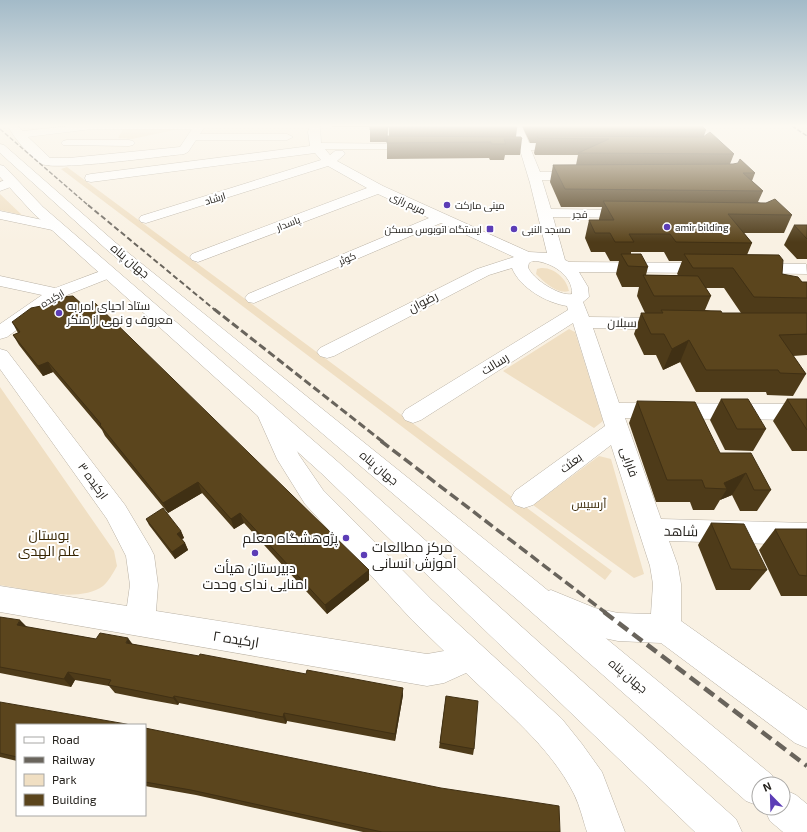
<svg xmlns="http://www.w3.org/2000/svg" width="807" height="832" viewBox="0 0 807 832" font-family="'Exo 2',Cairo,sans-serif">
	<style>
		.green { fill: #f0dfc3 }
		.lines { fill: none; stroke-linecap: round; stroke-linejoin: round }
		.minor-casing { stroke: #b9b1a4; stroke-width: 1 }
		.major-casing { stroke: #b9b1a4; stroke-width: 1 }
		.minor { fill: #fff; fill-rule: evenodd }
		.major { fill: #fff; fill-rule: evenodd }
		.rail-far4 { stroke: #69645c; stroke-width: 1.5; stroke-dasharray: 4.5 2; stroke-linecap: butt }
		.rail-far3 { stroke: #69645c; stroke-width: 2; stroke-dasharray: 5.5 3; stroke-linecap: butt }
		.rail-far2 { stroke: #69645c; stroke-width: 3; stroke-dasharray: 8 3.5; stroke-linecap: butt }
		.rail-far1 { stroke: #69645c; stroke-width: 3.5; stroke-dasharray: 10 4.5; stroke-linecap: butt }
		.rail { stroke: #69645c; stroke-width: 4.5; stroke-dasharray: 12 6; stroke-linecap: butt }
		.wall { fill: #4e3b19; fill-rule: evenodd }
		.shaded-wall { fill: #403014 }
		.building { fill: #5b451d; stroke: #403014 }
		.poi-dot { fill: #5c3db6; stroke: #fff; stroke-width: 1.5 }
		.labels { text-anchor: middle; stroke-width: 4; stroke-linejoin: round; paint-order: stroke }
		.far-street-label { font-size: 10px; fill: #25221d; stroke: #fff }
		.far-poi-label { font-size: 10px; fill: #25221d; stroke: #fff; text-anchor: start }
		.street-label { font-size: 12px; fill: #25221d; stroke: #fff }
		.poi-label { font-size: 12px; fill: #25221d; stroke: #fff; text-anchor: start }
		.park-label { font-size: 12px; fill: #382603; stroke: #fff }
		.near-street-label { font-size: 14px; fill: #25221d; stroke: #fff }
		.near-park-label { font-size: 14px; fill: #382603; stroke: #fff }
		.near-poi-label { font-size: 14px; fill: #25221d; stroke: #fff; text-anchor: end }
	</style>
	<rect width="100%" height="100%" fill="#f9f1e3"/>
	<path class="green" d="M124,128h55v1l-47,10 -14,-1z
		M67,167l545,404 -7,9 -544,-411z
		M0,194l22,21 -22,-5z
		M541,268c13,-1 26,11 28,23 -11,4 -25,-9 -33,-17l1,-5z
		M569,329l6,3 28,89 -9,7 -91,-57z
		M0,387l114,164 3,15c-4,7 -8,15 -14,20 -24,18 -76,3 -103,-1z
		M599,456l12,3 33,115 -10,4 -101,-73z"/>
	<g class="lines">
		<defs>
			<path id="minor" d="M8,126h10l5,5 46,-5h136l-5,8h87l6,3 -6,3h-91l-8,12 -4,2c-20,2 -130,17 -142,10 -11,-6 -29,-27 -34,-38zM92,129h100l-12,18 -111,11h-19l-22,-21z
				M310,126h10l1,17 99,1 2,2 -2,2 -4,1h-91l5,6 5,-4h8l2,3 -8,7 46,25 146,66 18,1 -17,-70 -10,-33 -29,-1 -4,-1 -2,-2 2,-2 4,-1h26l-5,-17h10l7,17 35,1 4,1 2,2 -2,2 -4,1h-33l9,22h41l5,1 1,3 -1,3 -5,1h-39l9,29 79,1 5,1 2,3 -2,3 -5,1 -77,-1 12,43 4,2 141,1 6,2 2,3 -2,3 -6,2 -131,-1 9,15 1,10 -6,5 6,15 79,1 7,2 2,4 -2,4 -7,2 -75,-2 26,75 188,1v16l-182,-2 36,101 146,4v22l-138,-4 9,25 3,18v37l126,89v38l-12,-5 -134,-100 -43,-2 -29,-6 -24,-10 -24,-12 -5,-10 5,-10 10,-3 44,18 23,5 33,1 2,-30 -3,-18 -39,-121 -78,60 -9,3 -9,-3 -4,-7 4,-7 90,-65 -32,-103 -152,97 -8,3 -8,-3 -3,-5 3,-5 163,-100 -1,-4c-20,-3 -47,-18 -55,-38l-23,7 -155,81 -7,2 -7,-2 -3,-4 3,-4 157,-79 37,-12 -73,-34 -187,80 -6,-1 -3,-4 3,-4 181,-76 -51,-24 -180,68 -6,-2 -2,-3 2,-3 175,-66 -39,-22 -182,57 -5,-1 -2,-3 2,-3 180,-56 -6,-7 -224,29 -5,-1 -1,-3 1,-3 5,-1 219,-28 -2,-14zM533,261c17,0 40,14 39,33 -12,3 -41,-16 -44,-27l1,-4z
				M67,140h62l4,1 2,2 -2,2 -4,1 -66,-1 -2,-2 2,-2z
				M11,178l5,1 1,3 -1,3 -16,6v-9z
				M0,211l62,13 2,3 -2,3 -5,1 -57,-12z
				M752,263l54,1 1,10 -55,-1 -6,-2 -2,-3 2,-3z
				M109,268l6,2 2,3 -2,3 -53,21 -55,40 -7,2v-15l42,-29 -42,-9v-10l55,12z
				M0,349l7,2 118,154 25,42 4,8 4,30 -2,26 271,43 17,-3 -32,-31 -107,-116 -28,-45 -20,-45 3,-5 8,-3 8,3 23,46 24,35 109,110 130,119 20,25 20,28 23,60h-38c-4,-12 -7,-26 -13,-38 -24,-48 -70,-84 -108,-121l-22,10 -17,3 -427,-74v-26l127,20 3,-21 -4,-29 -19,-37 -107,-150z"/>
			<path id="major" d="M0,144l4,1 112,98 424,341 232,191 4,9h-17v22l-13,-5 -226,-199 -414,-353 -106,-96z
				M0,165l4,1 39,41 294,254 399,358 6,13h-47l-374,-359 -288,-260 -33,-36z
				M783,789l13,6 11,9v28h-24l-13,-11 -6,-13h19z"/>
		</defs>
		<use href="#minor" class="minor-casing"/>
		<use href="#major" class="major-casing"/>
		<use href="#minor" class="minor"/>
		<use href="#major" class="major"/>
		<path class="rail-far4" d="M792,126l15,10
			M0,129l89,77"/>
		<path class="rail-far3" d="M88,205l127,105"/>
		<path class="rail-far2" d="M214,309l169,133"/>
		<path class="rail-far1" d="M381,441l225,172"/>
		<path class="rail" d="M604,612l203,154"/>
	</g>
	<path class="wall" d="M332,126h56l-1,16h-17v-15h-38z
		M389,126l128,2 -1,9 6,2 -2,16h-15l-1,5h-14l-1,-2 -102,1v-16l2,-7z
		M522,126h180l4,4 -2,6 30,18 -4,10 25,9 -3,8 11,10 -5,11 34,13 -8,18h-40l8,10 -5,12 35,19 20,8h5v73l-14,1 13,18 -13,22 -26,-1 -1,-3h-70l-16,-30 -17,8 -7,-15h-12l-10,-21 7,-21h4l-8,-17 2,-9h-17l-6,-13 3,-13h-9l-5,-9h-14l-6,-14 4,-18h10v-1l3,-12h-41l-11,-25 3,-17h23l2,-10h-43l-1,-2 2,-10h-6zM631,252h33l5,9h13l-5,13 1,1h-32l2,-8 -17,-13zM706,288h18l17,25h-19l-17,-3 6,-14z
		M794,225h13v34h-10l-13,-14z
		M12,322l357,248v10l-42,34 -83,-91 -10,6 -32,-36 -34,20 -63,-77 -3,-6 -49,-58 -10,4 -24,-31 -6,-10 5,-2z
		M721,399l45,30 -13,22 -28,-1 -15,-30z
		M787,399h20v52h-15l-19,-30z
		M637,401l83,52 51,37 -14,21h-17l-8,-16 -12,5 -6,10h-21l-3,-8h-34l-27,-79z
		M146,519l35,12 3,7 -2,1 3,4 3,7 -13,9 -26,-34z
		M711,523l56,47 -17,20h-34l-18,-45z
		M775,529h32v67h-26l-22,-46z
		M0,617l27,10 69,12 36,5 271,51 -8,46 -108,-20 -1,3 -107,-21 -1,2 -33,-6 -30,-6 -6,-7 -34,-6 -4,7 -71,-14v1z
		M446,696l28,53 -1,6 -34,-7z
		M0,702l17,23v36l-17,-4z
		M145,728l415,104h-197l-167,-37 -51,-9z"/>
	<path class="shaded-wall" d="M387,126h1l-1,16 -1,-12z
		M689,340l-9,22 -17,8 9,-21z
		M48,362l5,10 -10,4 -5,-10z
		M746,473l-14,22 -12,5 7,-11 -3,-6z
		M198,482l4,11 -34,20 -5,-10z
		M240,513l4,10 -10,6 -3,-10z
		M181,531l3,7 -4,2 -3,-6z
		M185,543l3,7 -13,9 -3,-7z
		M369,570v10l-42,34 -2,-9z
		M20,620l8,8 -11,-3z
		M128,638l6,8 -8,-3z
		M68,672l7,8 -4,7 -7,-8z
		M403,688v7l-8,46v-7z
		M174,696l5,7 -1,2 -5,-7z
		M284,713l3,8 -1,3 -3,-7z"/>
	<path class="building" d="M370,126h17l-1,4h-16z
		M389,126h127l1,2 -129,-1z
		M531,126h171l4,4 -174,-2z
		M710,132l24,22 -156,-1 31,-14 -71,-1 -1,-2 166,1z
		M387,136l134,1 1,2h-18l2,5h-15v-2l-104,1z
		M740,159l15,14h-12l20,18 -198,-2 -12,-24 180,-1 5,-1z
		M775,199l17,16 -64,-1 24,29 -76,-1 -6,-8h-41l5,8h-19l-5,-9h-15l-6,-13h25l-11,-19 163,2z
		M794,225h13v14z
		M621,254h20l7,13 -20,-1z
		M684,254l95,1 4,5 -1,14 16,3 4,5h5v16l-53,-1 -21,-29h-40z
		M643,275l55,1 13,20h-57z
		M73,296l12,11 10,-4 274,267 -44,35 -85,-92 -9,6 -33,-37 -35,21 -63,-78 1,-1 -53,-62 -10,4 -25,-31 7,-3 -8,-10 19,-14 10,-2 5,-3 9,-2 5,-4z
		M661,310l60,1 1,2h85v21l-28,1 27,39 -26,-1 -2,-3h-72l-17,-30 -17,9 -8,-15h-13l-10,-21h22z
		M721,399h27l18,30h-29z
		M787,399h20v31z
		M637,401l58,1 25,51h31l20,37h-17l-8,-17 -22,10 3,6 -22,-1 -3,-8h-35z
		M163,508l18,23 -4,3 8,9 -13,9 -26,-33z
		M711,523l33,1 23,46 -36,-1z
		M775,529h32v47l-8,-1z
		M0,617l20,3 -3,5 79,14 4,-6 28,5 -2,5 73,13 1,-2 106,20 1,-4 96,18 -8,46 -111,-21 -1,4 -109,-21 -1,2 -34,-7 -31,-6 3,-5 -43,-8 -4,7 -64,-12z
		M446,696l32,5 -4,48 -34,-6z
		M0,702l126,22 4,1h-113v32l-17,-4z
		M145,728l296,60 118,18 1,26h-178l-191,-42 -46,-8z"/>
	<linearGradient id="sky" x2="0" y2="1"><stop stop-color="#a3bac8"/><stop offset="0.52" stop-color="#fcf9f2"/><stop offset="1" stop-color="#fcf9f2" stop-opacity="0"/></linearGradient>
	<rect width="807" height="242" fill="url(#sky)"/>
	<g class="poi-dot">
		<circle cx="447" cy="205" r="4"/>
		<circle cx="667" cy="227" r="4"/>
		<rect x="486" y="225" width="8" height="8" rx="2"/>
		<circle cx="514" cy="229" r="4"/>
		<circle cx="59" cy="313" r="4"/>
		<circle cx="346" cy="538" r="4"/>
		<circle cx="255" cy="553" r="4"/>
		<circle cx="364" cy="555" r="4"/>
	</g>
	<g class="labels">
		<g class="far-street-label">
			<text transform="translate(215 198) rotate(-17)" y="4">ارشاد</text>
			<text transform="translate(408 203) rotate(25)" y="4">مریم رازی</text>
			<text x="580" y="218">فجر</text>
			<text transform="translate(288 223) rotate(-21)" y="4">پاسدار</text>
			<text transform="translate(347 258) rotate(-23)" y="4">کوثر</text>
			<text transform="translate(52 298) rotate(-31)" y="4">ارکیده</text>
		</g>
		<g class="far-poi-label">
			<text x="455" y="209">مینی مارکت</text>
			<text x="675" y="231">amir bilding</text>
			<text x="482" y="233" text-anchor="end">ایستگاه اتوبوس مسکن</text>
			<text x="522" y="233">مسجد النبی</text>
		</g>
		<g class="street-label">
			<text transform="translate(130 261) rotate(40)" y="4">جهان پناه</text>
			<text transform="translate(423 302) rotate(-27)" y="4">رضوان</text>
			<text transform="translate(622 323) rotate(1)" y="4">سبلان</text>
			<text transform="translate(495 364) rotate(-32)" y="4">رسالت</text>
			<text transform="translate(629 462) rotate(71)" y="4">فارابی</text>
			<text transform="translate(571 463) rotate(-37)" y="4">بعثت</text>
			<text transform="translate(379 468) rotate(40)" y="4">جهان پناه</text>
			<text transform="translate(93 481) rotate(54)" y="4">ارکیده ۳</text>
			<text transform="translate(628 676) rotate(40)" y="4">جهان پناه</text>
		</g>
		<g class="poi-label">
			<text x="67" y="310">ستاد احیای امر به<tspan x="67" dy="14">معروف و نهی از منکر</tspan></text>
		</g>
		<g class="park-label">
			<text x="589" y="508">آرسیس</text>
		</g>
		<g class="near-street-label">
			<text transform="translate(681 531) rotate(1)" y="5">شاهد</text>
			<text transform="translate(236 639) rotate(9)" y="5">ارکیده ۲</text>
		</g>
		<g class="near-park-label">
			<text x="49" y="540">بوستان<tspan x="49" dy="16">علم الهدی</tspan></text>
		</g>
		<g class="near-poi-label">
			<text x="338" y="543">پژوهشگاه معلم</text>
			<text x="372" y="552" text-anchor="start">مرکز مطالعات<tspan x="372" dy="16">آموزش انسانی</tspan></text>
			<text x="255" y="573" text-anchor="middle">دبیرستان هیأت<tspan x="255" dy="16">امنایی ندای وحدت</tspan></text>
		</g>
	</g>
	<rect x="16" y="724" width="130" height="92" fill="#ffffff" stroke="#a8a7a5"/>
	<rect x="24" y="737" width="20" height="6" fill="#ffffff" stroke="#a8a7a5"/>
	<text x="52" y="744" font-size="12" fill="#25221d">Road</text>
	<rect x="24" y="757" width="20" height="6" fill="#69645c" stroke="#a8a7a5"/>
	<text x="52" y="764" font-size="12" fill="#25221d">Railway</text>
	<rect x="24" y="774" width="20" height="12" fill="#f0dfc3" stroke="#a8a7a5"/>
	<text x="52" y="784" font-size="12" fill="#25221d">Park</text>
	<rect x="24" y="794" width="20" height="12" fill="#5b451d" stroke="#a8a7a5"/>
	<text x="52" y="804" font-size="12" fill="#25221d">Building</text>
	<g transform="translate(771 796) rotate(337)"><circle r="19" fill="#ffffff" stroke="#a8a7a5"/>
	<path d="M0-3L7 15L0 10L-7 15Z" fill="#5c3db6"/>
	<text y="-6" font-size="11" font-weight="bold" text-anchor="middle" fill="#25221d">N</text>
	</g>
</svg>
